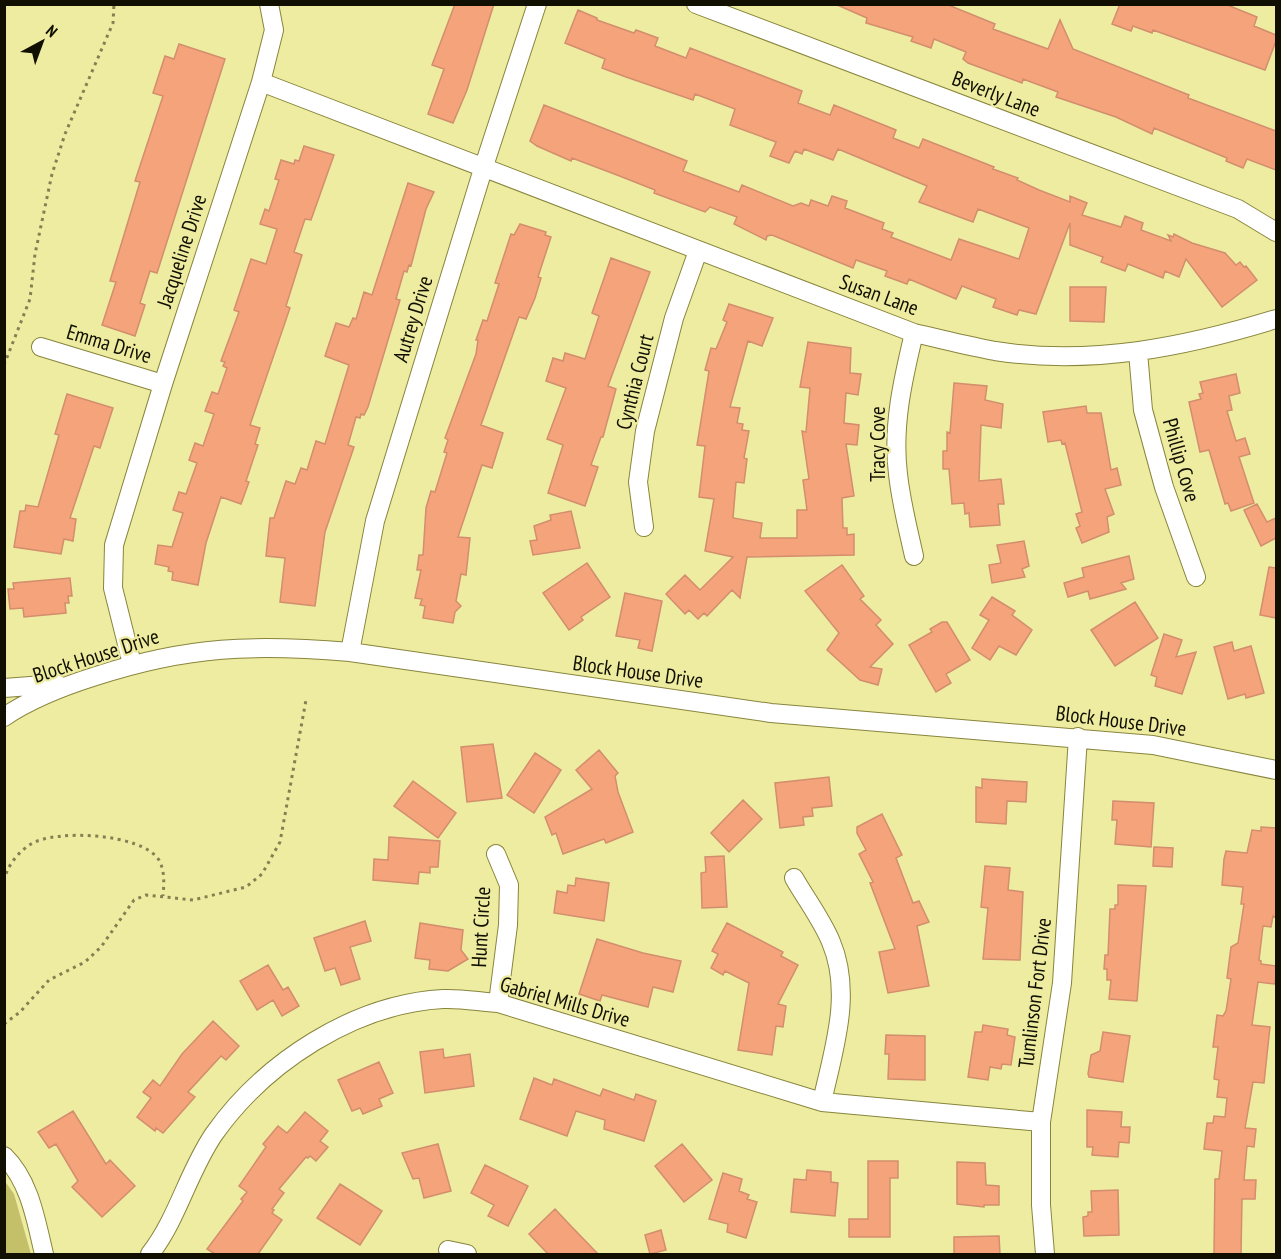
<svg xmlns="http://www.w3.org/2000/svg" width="1281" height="1259" viewBox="0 0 1281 1259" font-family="'PT Sans Narrow',sans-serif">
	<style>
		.green { fill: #c4c069 }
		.building { fill: #f4a37b; stroke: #d28e6d; stroke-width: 1.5 }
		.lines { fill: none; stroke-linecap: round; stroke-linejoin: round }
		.minor-casing { stroke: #88853c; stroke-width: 20 }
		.path { stroke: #838153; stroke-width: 3; stroke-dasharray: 3 4.5; stroke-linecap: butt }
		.minor { stroke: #fff; stroke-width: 18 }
		.labels { text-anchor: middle; stroke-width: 4.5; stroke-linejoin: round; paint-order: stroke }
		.street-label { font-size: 21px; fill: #110f00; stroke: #eeeca1 }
	</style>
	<rect width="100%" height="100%" fill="#eeeca1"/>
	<path class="green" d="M4,1180l10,14 17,60h-26z"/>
	<path class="building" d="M455,4h39l-27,86 -14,33 -25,-9 16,-45 -12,-4z
		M835,4h111l49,20 -2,5 55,20 12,-29 13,29 116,46 -1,3 88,33v39l-29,-11 -4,9 -17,-7 1,-3 -73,-30 -2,6 -36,-17 -60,-20 2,-5 -35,-13 -1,4 -54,-20 -5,-4 3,-7 -32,-13 -3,9 -20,-7 2,-4 -47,-14 1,-5z
		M1120,4h105l32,13 -3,9 22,9v6l-11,29 -112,-40 -1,3 -19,-7 -2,5 -19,-7z
		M578,10l19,8v2l37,13 2,-3 22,8 -3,8 31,12 4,-10 112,43 -4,12 32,12 4,-10 62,25 -3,8 26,10 4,-9 71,28 -1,2 25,9 -1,2 22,10 31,12v-6l17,7 -5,12 39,12 4,-11 18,7 -2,7 30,11 -3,-6 5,2 1,-3 18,9 33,10 11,12 4,-3 4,5 2,-1 11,14 -35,27 -36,-48 -7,18 -14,-6 -2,7 -35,-14 -3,7 -24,-9 2,-5 -33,-12v-22l-34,91 -17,-4 -2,5 -24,-8 3,-8 -34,-13 -6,13 -47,-20 -2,5 -22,-8 2,-5 -31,-11 -3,8 -81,-33 -5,1 -1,4 -32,-16 3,-7 -27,-10 -5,5 -51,-19 1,-3 -38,-15 -45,-17 -1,3 -34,-15 -7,-5 14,-36 143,56 -4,10 56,21 3,-7 51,21 8,-3 8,3 2,-6 17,6 4,-10 15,5 -2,7 39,15 -2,6 11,4 -2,4 60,23 8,-21 60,20 10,-31 -51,-19 -5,13 -54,-20 8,-16 -89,-37 -5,11 -29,-11 -2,5 -7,-3 -6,12 -19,-7 6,-14 -46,-17 5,-16 -40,-15 -2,6 -67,-23 -24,-9 3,-9 -40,-16z
		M179,44l46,15 -68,214 -7,-2 -10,32 5,2 -10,31 -33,-11 14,-43 -6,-1 30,-99 -5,-1 28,-85 -10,-3 12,-37 9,3z
		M304,146l30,9 -23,65 -6,-1 -11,33 8,3 -16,51 4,2 -40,117 10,3 -5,16 3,1 -12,36 3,1 -8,22 -20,-7 -15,46 -8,42 -26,-5 1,-8 -5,-1 1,-4 -14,-3 3,-19 14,2 11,-34 -10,-3 6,-18 7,2 11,-31 -8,-3 6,-17 8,3 11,-32 -9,-3 7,-19 6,2 9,-26 -4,-2 2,-4 -4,-1 18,-49 -5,-2 17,-51 15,5 11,-35 -17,-5 5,-15 4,2 10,-31 -4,-1 6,-19 13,4 1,-4 4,1z
		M408,183l26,9 -8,17 -15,57 -2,-1 -2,7 -3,-1 -8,28 4,1 -32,107 -4,8 -3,-1 -1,4 -4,-1 -8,28 6,2 -29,85 -10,74 -35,-4 5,-44 -19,-2 4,-38h4l12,-37 9,3 6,-16 6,2 9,-29 9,3 24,-79 -24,-9 11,-33 13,4 4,-9 3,1 8,-27 8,3z
		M520,224l26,8 -1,3 6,2 -13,40 3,1 -6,20 -9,21 -7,-2 -38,108 22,8 -11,35 -10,-3 -24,72 12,1 -4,37 -5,-1 -5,27 5,5 -6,6 -2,11 -30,-5 2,-12 -5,-1 2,-6 -7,-1 6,-28h-4l2,-15h4l3,-47 5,-17 4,1 12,-39 -3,-1 4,-12 -3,-2 31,-84 2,-14h-2l7,-20 4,1 12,-37 -4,-1 16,-49 3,1z
		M611,258l39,14 -42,114 8,3 -13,48h-2l-10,28 7,2 -13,39 -37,-13 15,-48 -16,-6 19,-51 -20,-7 7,-23 10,3 2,-8 20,6 14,-43 -7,-3z
		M1070,287h36l-2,35 -34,-1z
		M729,304l44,14 -11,28 -14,-5 -18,66 10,1 -3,15 6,1 -1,6 7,1 -5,27 3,1 -3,24 -8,-1 -3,36 29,5 -2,15h37v-28h10l-4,-30 6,-1 -7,-48 4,1 4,-44 -10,-1 8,-45 43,6 -1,25 11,1 -3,21 -12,-2 -2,30 15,2 -2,20 -11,-1 8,52 -12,2 1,30h4v7l7,-1v21l-107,2 -7,41 -8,-8 -25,26 -3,-3 -6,6 -9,-9 -4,4 -19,-20 19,-19 15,15 33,-33 -28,-6 9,-52 -15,-2 6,-51 -8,-1 12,-74 -4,-1 6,-22 5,1 11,-27 -4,-2z
		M1236,374l4,19 -11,3 3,14 -5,1 9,30 9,-3 5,16 -11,3 15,46 -23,8 -3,-8 -3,1 -16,-54 -9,2 -11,-50 12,-3 -2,-5 4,-1 -3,-11z
		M954,383l33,3 -2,14 18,4 -2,24 -20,-3 -2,56 22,-2 3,25h-6l2,21 -30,2 -1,-14 -4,1 -1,-11 -12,1 -3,-35h-6v-18h4v-19l3,1z
		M67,394l46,14 -13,40 -6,-2 -24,72 6,1 -3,22 -9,-2 -3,15 -47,-7 6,-36h5l1,-6 12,2 21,-72 -4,-1z
		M1086,406l1,7h14l10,57 6,-2 4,17 -16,4 9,25 -7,3 2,15 -27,11 -6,-15 4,-2 -4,-12 6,-2 -17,-69 -3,1 -1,-4 -13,2 -5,-30z
		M1257,504l10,18 9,-4v20l-15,8 -17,-36z
		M571,511l9,37 -47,7 -3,-14 7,-1 -3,-14 17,-6 -1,-5z
		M1024,541l5,25 -7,3 3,8 -33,6 -3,-18 12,-2 -4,-18z
		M1129,556l5,23 -13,4 5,6 -36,10 -2,-8 -20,6 -4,-14 20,-6 -2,-9z
		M587,563l23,34 -29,20 2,3 -14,10 -26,-37z
		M842,565l22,31 -4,3 21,21 -5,5 17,19 -23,23 12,2 -4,16 -18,-5 -33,-30 12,-17 -34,-42z
		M1269,567l7,1v50l-16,-3z
		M70,578l2,18h-4l1,7h-4l1,10 -42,4 -1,-9 -13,1 -2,-20h6l-1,-6z
		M625,593l37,8 -10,50 -14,-3 2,-8 -24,-4z
		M992,597l23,14 -3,4 20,15 -16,25 -17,-9 -9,14 -18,-12 17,-28 -9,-5z
		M1135,602l23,36 -43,28 -24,-36z
		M942,622h5l23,38 -24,14 5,9 -15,9 -27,-47 23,-13 -2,-3z
		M1164,634l18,6 -6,17 20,-5 -14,42 -27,-8 2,-9 -6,-2z
		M1232,642l2,9 17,-5 13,47 -18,5 -1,-4 -17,5 -14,-52z
		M493,744l9,54 -35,4 -6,-55z
		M599,750l19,23 -3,3 3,16 15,40 -27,11 -2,-4 -41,15 -7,-21 -4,2 -7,-18 47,-28 -16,-19z
		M535,753l26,17 -27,43 -27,-18z
		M829,777l3,29 -20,2 1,8 -10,1 1,8 -24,3 -5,-45z
		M982,779l45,3 -1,20 -19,-1 -1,23 -30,-2v-35l6,1z
		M413,781l43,32 -18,25 -44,-32z
		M743,800l19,19 -33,33 -18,-19z
		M1113,801l41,2 -3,44 -36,-3 2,-24h-5z
		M882,814l20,41 -6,3 17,45 6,-2 10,21 -12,4 12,60 -41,7 -9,-41 16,-3 -25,-66 3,-1 -14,-28 7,-4 -9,-17v-6z
		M1261,827l15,1v89l-3,-1 -2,11 -8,-1 -4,34 2,1v3l15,2v10l-1,8 -17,-2 -6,43 18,2 -6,56 -11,-1 -8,46 11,1 -2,18 -7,-1 -3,34h12l-1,19h-13l-1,55h-27l1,-75h4l3,-28 -18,-2 3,-26h6l1,-7 11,1 2,-19 -10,-1 2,-17 -5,-1 4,-32h-5l4,-32 6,1 3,-5 5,-32 -4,-1 4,-31 7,-4 6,-39h-3l2,-17 -21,-2 2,-26 2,-8 21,2 5,-23 9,1z
		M389,837l51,4 -2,26h-8v6l-11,-1 -1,12 -45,-4 1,-21 14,1z
		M1154,847l19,1 -1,19 -19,-1z
		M724,856l3,51 -25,1 -1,-35 5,-1 -1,-15z
		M985,866l25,2 -2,22 15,2 -3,68 -37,-1 5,-51 -7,-1z
		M576,878l33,5 -5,38 -50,-8 3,-22 10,2 1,-8 7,1z
		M1118,885l28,1 -9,115 -28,-2 2,-19h-4v-11h-3l1,-14h3l2,-46h5v-4h3z
		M365,921l6,20 -21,6 10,32 -19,6 -6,-17 -10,3 -11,-33z
		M420,923l43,7 -2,20 7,9 -20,12 -19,-2 1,-9 -15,-2z
		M727,923l56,29 -2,4 17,9 -20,39 8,2 -3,21 -7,-1 -4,29 -34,-5 11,-67 -24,-12 -2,4 -12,-7 7,-14 -6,-3z
		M597,939l46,14 38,8 -8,31 -20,-5 -5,20 -46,-12 -2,6 -21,-7z
		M268,965l15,25 5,-3 11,19 -17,10 -9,-16 -16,10 -17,-29z
		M213,1021l26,25 -13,14 -5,-4 -33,36 7,5 -32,36 -7,-5 -1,3 -18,-14 14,-19 -8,-6 10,-12 7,6 22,-32z
		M983,1025l25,4 -1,6 8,2 -4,28 -9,-1 -1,5 -11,-2 -2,13 -20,-3 7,-45h7z
		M1103,1032l27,4 -7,46 -34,-5 -1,-3 3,-19 9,-4z
		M886,1035l39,1v44l-37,-1 1,-25h-4z
		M443,1049l1,9 26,-4 4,32 -49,7 -5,-41z
		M379,1062l14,31 -14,6 3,7 -19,8 -3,-6 -8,3 -14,-31z
		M534,1078l18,7 2,-6 46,17 3,-7 31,11 2,-6 20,7 -12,40 -40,-12 1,-9 -29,-9 -9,25 -47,-17z
		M1087,1110l35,2 -1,15h9l-1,16 -10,-1 -1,15 -26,-2 1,-8h-6z
		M73,1111l33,53 4,-4 25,26 -33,31 -30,-30 6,-6 -22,-37 -7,4 -11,-16z
		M305,1112l23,19 -8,10 8,6 -12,14 -6,-5 -2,2 -2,-1 -27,32 5,4 -12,16 2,1 -2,3 10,7 -24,34h-43l-8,-5 36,-48 -2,-2 6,-7 -8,-6 27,-39 -3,-3 15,-18 9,7z
		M438,1144l13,47 -27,7 -5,-20 -6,1 -11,-26z
		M682,1144l30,36 -28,22 -29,-36z
		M868,1161h30v17h-8v59h-41v-18h19z
		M957,1162l28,1 1,22 13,1v19h-15v2l-27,-3z
		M485,1165l43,21 -20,40 -20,-10 6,-11 -23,-12z
		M807,1170l24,2v10l7,1 -3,33 -44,-4 3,-33 12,1z
		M723,1173l19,6 -3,12 10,4 -2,4 10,3 -11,36 -19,-6 1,-8 -19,-5z
		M340,1184l42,27 -22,34 -43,-27z
		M1118,1190l1,45 -35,1 -1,-19 5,-1v-4h4l-1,-21z
		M555,1209l15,16 28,29h-50l-19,-20z
		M661,1230l5,20 -16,4 -5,-19z
		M999,1236l1,18h-46v-17z"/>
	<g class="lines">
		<defs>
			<path id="minor" d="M696,4l542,205 38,23
				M261,82l13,-52 -5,-26
				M41,347l122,37
				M1138,352l5,58 21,77 32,90
				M644,527l-6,-45 7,-51 29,-113 24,-67
				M914,556c-6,-27 -13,-54 -16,-82 -6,-48 5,-95 16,-141
				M350,652l25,-131 108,-352 54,-165
				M132,664l-19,-76 1,-43 49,-161 98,-302 653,251c27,6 54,13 81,18 96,15 190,-4 281,-32
				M4,688l53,-4
				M4,717c28,-19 60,-31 92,-41 92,-30 158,-32 254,-24l421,61 382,32 123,25
				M496,854l13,31 -1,40 -10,78
				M794,878c12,21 28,42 37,64 22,52 2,109 -9,160
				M4,1156c26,25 32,65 40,98
				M448,1250l19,4
				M150,1254c28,-36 38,-82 64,-120 51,-72 140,-130 229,-135 18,-1 37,3 55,4l324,99 219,20
				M1045,1254l-4,-49v-83l21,-139 16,-246"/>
		</defs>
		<use href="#minor" class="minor-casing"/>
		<path class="path" d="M4,365l26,-66 5,-45 17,-80 13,-40 48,-111 1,-19
			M4,881c3,-15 14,-29 27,-37 24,-15 111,-11 128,16 6,11 5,24 4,36
			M4,1024l16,-12 29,-32 36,-18 16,-15 33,-47 12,-5 47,5 53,-13 16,-13 18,-32 26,-142"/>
		<use href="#minor" class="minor"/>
	</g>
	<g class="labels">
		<g class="street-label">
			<text transform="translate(996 94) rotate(21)" y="7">Beverly Lane</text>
			<text transform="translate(182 251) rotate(-72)" y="7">Jacqueline Drive</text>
			<text transform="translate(879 295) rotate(20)" y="7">Susan Lane</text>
			<text transform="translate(413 319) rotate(-73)" y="7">Autrey Drive</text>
			<text transform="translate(109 344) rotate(17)" y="7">Emma Drive</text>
			<text transform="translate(635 382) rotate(-76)" y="7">Cynthia Court</text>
			<text transform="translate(878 444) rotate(-90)" y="7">Tracy Cove</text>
			<text transform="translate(1181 460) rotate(74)" y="7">Phillip Cove</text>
			<text transform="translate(96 656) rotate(-18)" y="7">Block House Drive</text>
			<text transform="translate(638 672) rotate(8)" y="7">Block House Drive</text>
			<text transform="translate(1121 721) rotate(7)" y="7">Block House Drive</text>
			<text transform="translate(481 927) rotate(-87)" y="7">Hunt Circle</text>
			<text transform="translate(1035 993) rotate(-83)" y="7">Tumlinson Fort Drive</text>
			<text transform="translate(565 1002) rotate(16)" y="7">Gabriel Mills Drive</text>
		</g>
	</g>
	<rect width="1281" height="1259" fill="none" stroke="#110f00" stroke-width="12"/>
	<g transform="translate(42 42) rotate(41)" stroke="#eeeca1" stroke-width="4.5" paint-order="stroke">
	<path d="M0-4.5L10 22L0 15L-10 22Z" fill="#110f00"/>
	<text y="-9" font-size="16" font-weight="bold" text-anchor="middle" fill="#110f00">N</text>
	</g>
</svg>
